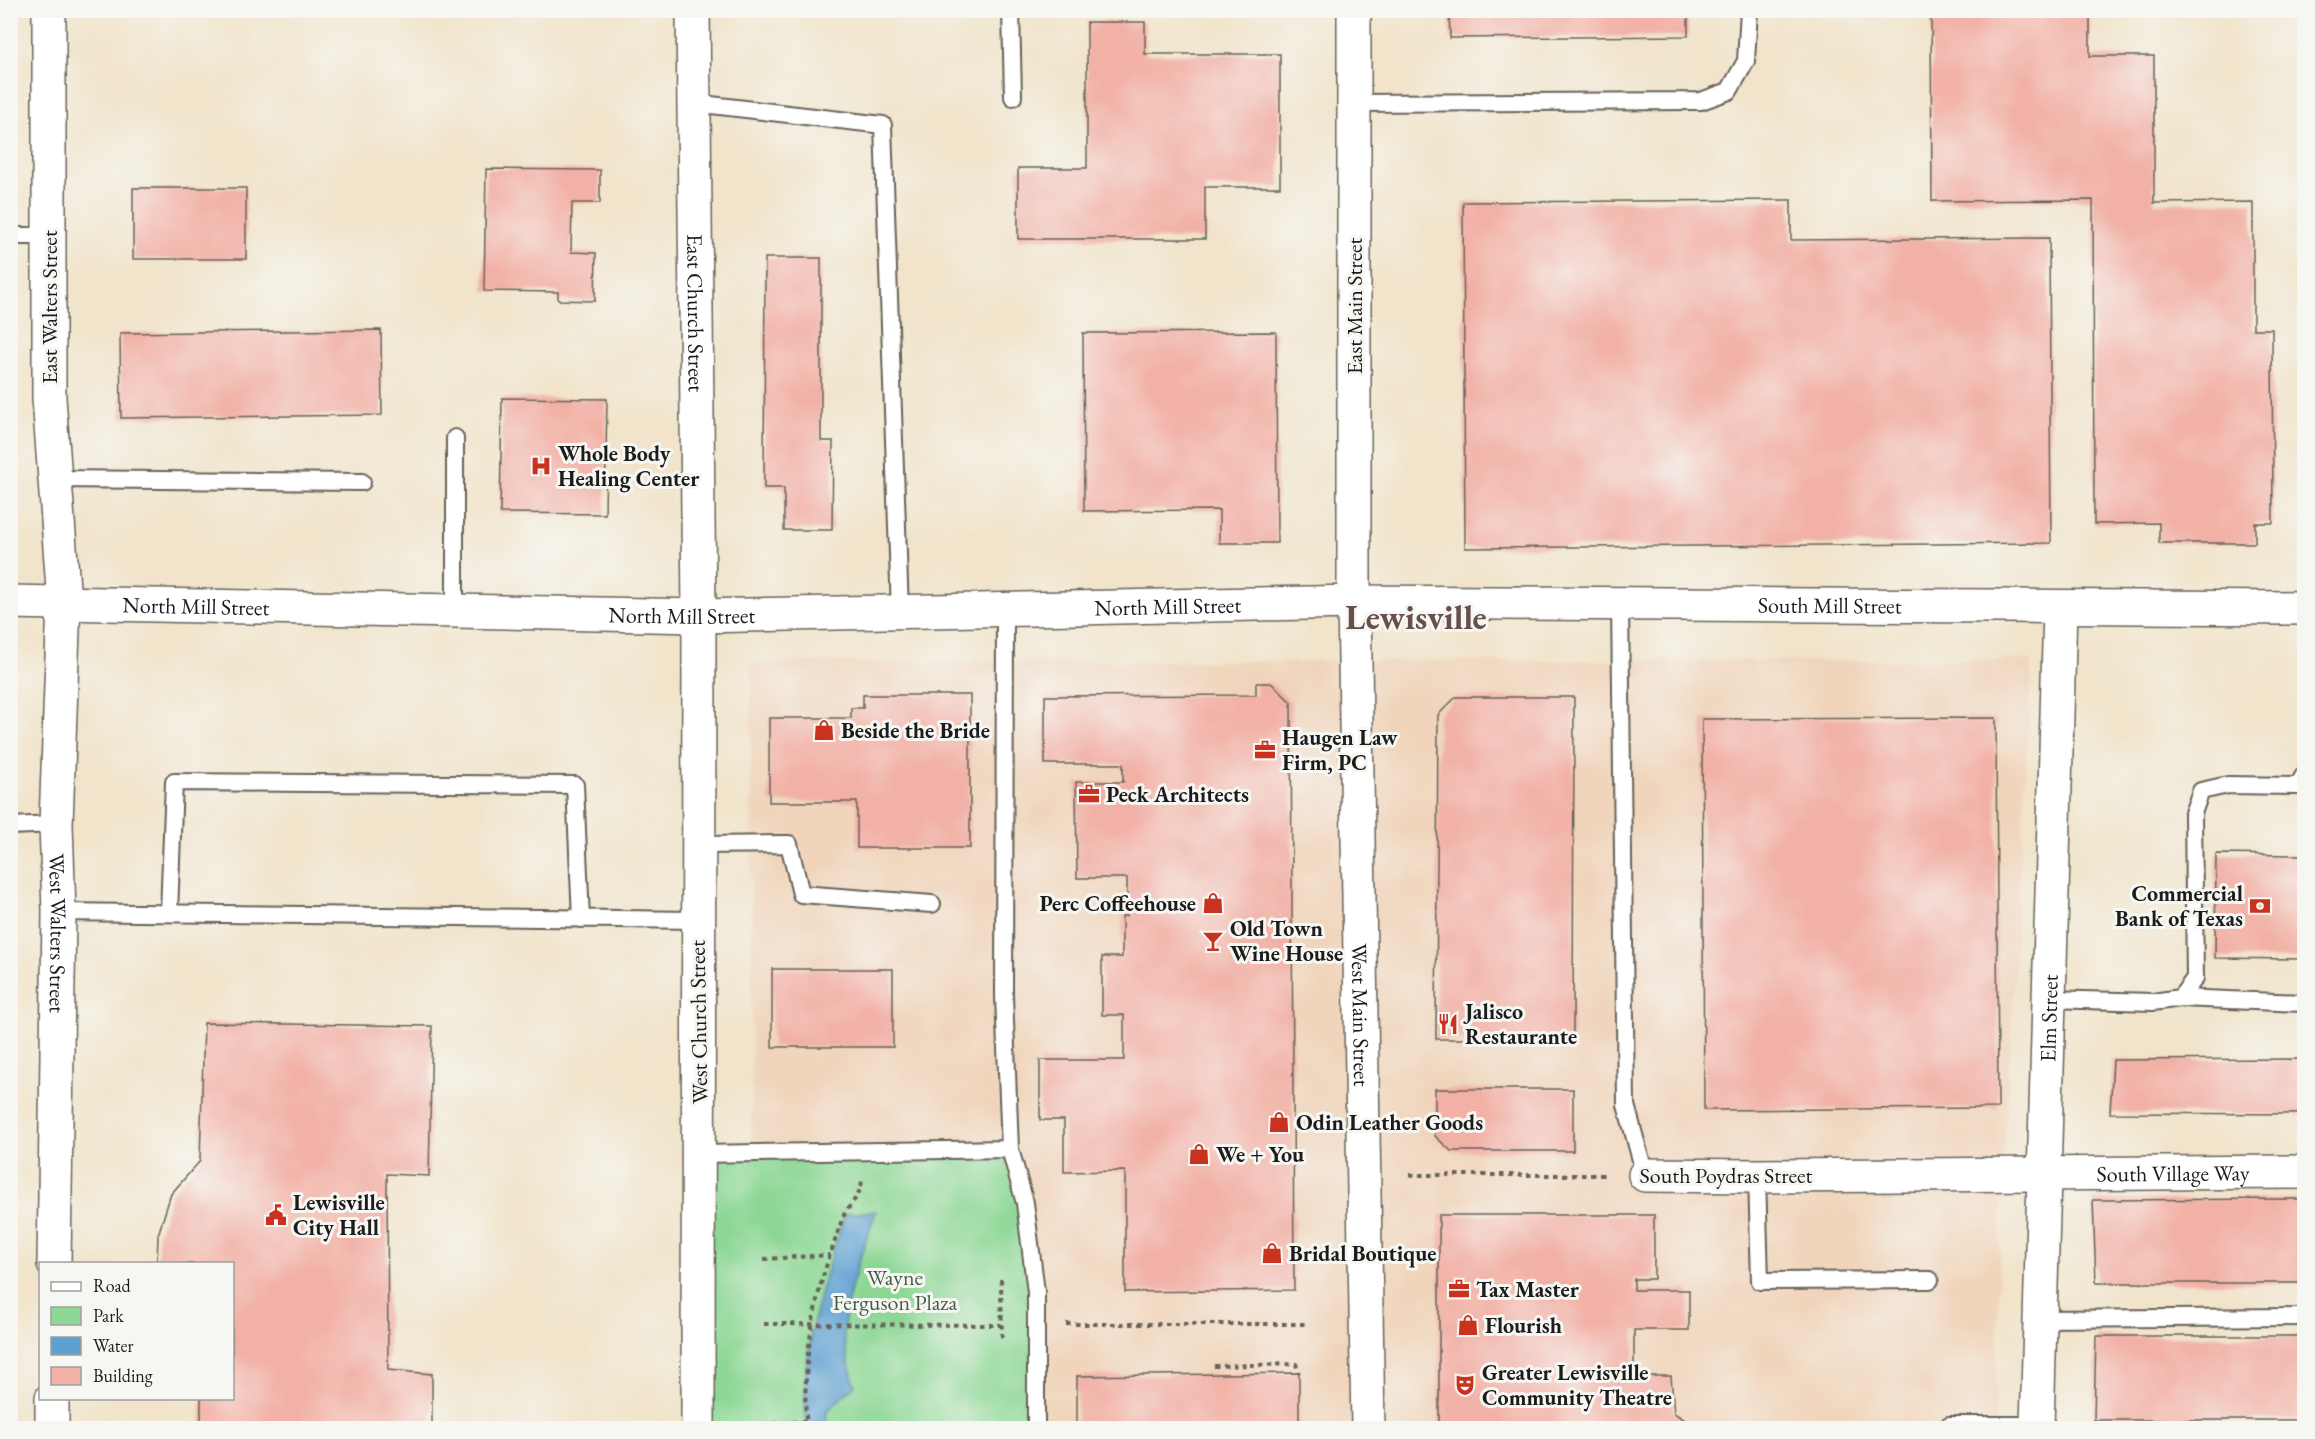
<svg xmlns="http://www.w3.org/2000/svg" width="2315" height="1439" viewBox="0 0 2315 1439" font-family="'EB Garamond',serif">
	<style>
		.built { fill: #f0d5bc }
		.green { fill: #8cd794; stroke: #547a58; stroke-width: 1.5 }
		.water { fill: #5fa0d2; stroke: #3e5e77; stroke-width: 1.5 }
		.building { fill: #f2b1a6 }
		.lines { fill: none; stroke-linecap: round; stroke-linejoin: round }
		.service-casing { stroke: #676259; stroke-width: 20 }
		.minor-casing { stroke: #676259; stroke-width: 36 }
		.secondary-casing { stroke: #676259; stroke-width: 36 }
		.path { stroke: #676259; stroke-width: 4; stroke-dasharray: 4.5 4.5; stroke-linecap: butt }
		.service { stroke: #fff; stroke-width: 16 }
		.minor { stroke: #fff; stroke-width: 33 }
		.secondary { stroke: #fff; stroke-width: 33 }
		.labels { text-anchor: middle; stroke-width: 6; stroke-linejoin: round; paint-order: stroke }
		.street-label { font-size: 22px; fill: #1c1c1c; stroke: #f6f6f2 }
		.poi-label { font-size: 22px; font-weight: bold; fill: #1c1c1c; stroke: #f6f6f2; text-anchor: start }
		.park-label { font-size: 22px; fill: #435d46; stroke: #f6f6f2 }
		.town-label { font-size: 34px; font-weight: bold; fill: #67504c; stroke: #f6f6f2 }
	</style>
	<rect width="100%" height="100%" fill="#f6f6f2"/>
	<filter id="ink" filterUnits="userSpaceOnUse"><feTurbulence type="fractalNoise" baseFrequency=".0167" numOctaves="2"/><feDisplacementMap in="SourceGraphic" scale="12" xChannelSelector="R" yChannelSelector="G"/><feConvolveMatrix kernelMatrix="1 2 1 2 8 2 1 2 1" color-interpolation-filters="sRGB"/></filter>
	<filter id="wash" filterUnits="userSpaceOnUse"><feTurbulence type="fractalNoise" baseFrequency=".008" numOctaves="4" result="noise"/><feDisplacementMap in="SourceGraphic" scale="24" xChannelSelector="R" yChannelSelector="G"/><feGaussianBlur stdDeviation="1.35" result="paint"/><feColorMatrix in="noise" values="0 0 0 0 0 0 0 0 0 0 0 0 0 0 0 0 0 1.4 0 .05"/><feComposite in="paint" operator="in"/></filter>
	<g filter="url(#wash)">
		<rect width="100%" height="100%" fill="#f1e4cb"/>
		<path class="built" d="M2032,660l-31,551 -6,217h-1243l-1,-766z"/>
		<path class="green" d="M1010,1149l15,54 12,225h-338l1,-274z"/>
		<path class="water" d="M876,1211c-11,32 -33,92 -32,125 1,16 6,33 11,49l-28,26 -1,17h-19c-9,-72 15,-147 38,-214z"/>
		<g id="blocks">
			<path class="building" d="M1449,10h239v26l-238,2z
				M1931,10h159v46h64v147l99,-1v127h19l1,194h-18v20h-96v-20l-65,1 -1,-324 -161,1z
				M1087,22h58v32h135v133h-75v52h-187v-71h69z
				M486,169l114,1v33h-28l-1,49 25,1 -1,48 -37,-1v-8l-74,-1z
				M133,188h113v71h-113z
				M1791,200v40l258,-2 2,305 -586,5 -2,-346z
				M765,258h56v183h12l-1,89h-48v-42h-20z
				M381,330l1,85 -261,3 -1,-85z
				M1276,332l1,211h-58v-33l-135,1 -1,-178z
				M502,398l105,1 -2,115 -105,-1z
				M1256,683h15l20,19 3,588 -169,2v-121l-61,1v-52h-24v-60h84v-45h-22v-58h20v-41h5v-38h-50l-1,-96h47v-18h-78v-68l211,-1z
				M863,695h107v153h-113v-46h-88v-84h82v-10h12z
				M1456,697h118l-1,342h-137l2,-324z
				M1996,718l2,390 -294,2 -2,-391z
				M2216,854l88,1v104l-89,-1z
				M772,969h121v78h-121z
				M204,1023l228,3 -3,150 -42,-2 1,196 44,4v54h-231v-30h31v-134h-75l1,-29 13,-41 29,-33z
				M2304,1059v55l-194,-1 3,-53z
				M1435,1089h138v62h-122l-16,-15z
				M2304,1199v84h-208l-3,-83z
				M1439,1215h215v64h-20v11h55v40h-55v46h37l3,37 17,11v4h-252z
				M2096,1336h208v84h-210z
				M1299,1373v55h-222v-52z"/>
		</g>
	</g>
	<g filter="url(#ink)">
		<use href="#blocks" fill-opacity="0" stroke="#676259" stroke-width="1.5"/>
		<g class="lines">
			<defs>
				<path id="service" d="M1011,10l2,87
					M694,103l189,22 17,487
					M1354,103l347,-2 28,-10 17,-30 3,-51
					M10,236h39
					M455,438v173
					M55,479l307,3
					M1620,605l6,500 19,70
					M1005,609l-1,387 6,153 15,54 11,89v136
					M10,826l46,-2
					M698,845l91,-1 12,50 131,10
					M59,912l638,8
					M169,913l5,-131 401,3 6,134
					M2180,998l124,5
					M2048,999l105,3 27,-4 15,-20 -2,-165 8,-22 27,-6 70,1 6,-11
					M700,1154l310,-5
					M1757,1176l3,105 170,-1
					M2039,1319l265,-2
					M1949,1425h88"/>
				<g id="minor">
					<path id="s1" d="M49,10v388l15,204 -8,222 3,88 -5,352"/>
					<path id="s2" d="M1645,1175l112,1 547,-4"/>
					<path d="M52,1428v-30"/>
					<path id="s3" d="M2037,1428l23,-820"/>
				</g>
				<g id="secondary">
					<path id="s4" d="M693,10l6,606 -1,812"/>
					<path id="s5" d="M1354,10v592l14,826"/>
					<path id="s6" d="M10,602l689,14 655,-14 950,6"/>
				</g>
			</defs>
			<use href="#service" class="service-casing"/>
			<use href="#minor" class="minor-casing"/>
			<use href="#secondary" class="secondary-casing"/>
			<path class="path" d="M1410,1175h197
				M764,1259l66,-4
				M1001,1279l1,62
				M764,1324l237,1
				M1066,1324h239
				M1214,1366l82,-2 3,9
				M765,1424l41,-3
				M807,1428c-6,-52 6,-127 24,-176 5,-12 8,-27 14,-39 8,-13 14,-15 17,-32"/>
			<use href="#service" class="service"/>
			<use href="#minor" class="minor"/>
			<use href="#secondary" class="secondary"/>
		</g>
	</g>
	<defs>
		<symbol id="hospital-bare" viewBox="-9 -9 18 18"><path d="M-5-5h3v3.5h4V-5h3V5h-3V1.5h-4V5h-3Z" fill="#c8321e" stroke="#f6f6f2" stroke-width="2.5" paint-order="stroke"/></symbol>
		<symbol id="shop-bare" viewBox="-9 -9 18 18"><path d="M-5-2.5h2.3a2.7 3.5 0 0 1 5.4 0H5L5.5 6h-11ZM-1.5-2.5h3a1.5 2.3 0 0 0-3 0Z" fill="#c8321e" stroke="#f6f6f2" stroke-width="2.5" paint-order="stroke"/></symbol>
		<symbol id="office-bare" viewBox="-9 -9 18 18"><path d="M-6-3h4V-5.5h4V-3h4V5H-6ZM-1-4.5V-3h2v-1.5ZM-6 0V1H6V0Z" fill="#c8321e" stroke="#f6f6f2" stroke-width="2.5" paint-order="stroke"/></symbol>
		<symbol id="bank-bare" viewBox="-9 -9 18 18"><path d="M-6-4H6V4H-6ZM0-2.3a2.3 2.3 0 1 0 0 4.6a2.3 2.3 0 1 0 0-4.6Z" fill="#c8321e" stroke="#f6f6f2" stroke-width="2.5" paint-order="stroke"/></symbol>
		<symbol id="bar-bare" viewBox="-9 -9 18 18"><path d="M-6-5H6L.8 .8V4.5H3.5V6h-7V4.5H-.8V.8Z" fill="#c8321e" stroke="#f6f6f2" stroke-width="2.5" paint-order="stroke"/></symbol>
		<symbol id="restaurant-bare" viewBox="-9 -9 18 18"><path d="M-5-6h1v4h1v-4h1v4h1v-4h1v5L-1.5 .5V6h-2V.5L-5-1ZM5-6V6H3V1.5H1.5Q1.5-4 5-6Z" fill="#c8321e" stroke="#f6f6f2" stroke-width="2.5" paint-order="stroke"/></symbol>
		<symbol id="civic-bare" viewBox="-9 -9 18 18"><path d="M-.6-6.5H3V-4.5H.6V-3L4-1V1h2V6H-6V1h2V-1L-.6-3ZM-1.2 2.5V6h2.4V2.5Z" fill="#c8321e" stroke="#f6f6f2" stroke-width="2.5" paint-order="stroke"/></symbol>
		<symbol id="theatre-bare" viewBox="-9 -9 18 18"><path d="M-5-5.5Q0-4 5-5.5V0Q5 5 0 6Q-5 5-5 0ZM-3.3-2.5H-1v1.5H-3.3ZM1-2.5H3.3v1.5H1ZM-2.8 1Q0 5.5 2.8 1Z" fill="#c8321e" stroke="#f6f6f2" stroke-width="2.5" paint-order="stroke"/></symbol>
	</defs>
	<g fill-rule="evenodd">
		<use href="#hospital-bare" x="526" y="451" width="30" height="30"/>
		<use href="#shop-bare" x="809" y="715" width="30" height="30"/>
		<use href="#office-bare" x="1250" y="735" width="30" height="30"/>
		<use href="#office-bare" x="1074" y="779" width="30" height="30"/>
		<use href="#shop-bare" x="1198" y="888" width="30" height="30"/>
		<use href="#bank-bare" x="2245" y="891" width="30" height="30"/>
		<use href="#bar-bare" x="1198" y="926" width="30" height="30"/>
		<use href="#restaurant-bare" x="1433" y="1009" width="30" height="30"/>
		<use href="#shop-bare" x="1264" y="1107" width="30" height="30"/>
		<use href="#shop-bare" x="1184" y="1139" width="30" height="30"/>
		<use href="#civic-bare" x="261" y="1200" width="30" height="30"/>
		<use href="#shop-bare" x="1257" y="1238" width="30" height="30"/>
		<use href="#office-bare" x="1444" y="1274" width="30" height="30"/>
		<use href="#shop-bare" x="1453" y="1310" width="30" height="30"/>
		<use href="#theatre-bare" x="1450" y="1370" width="30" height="30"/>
	</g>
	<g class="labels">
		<g class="street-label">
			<text transform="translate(1354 306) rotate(-90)" y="8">East Main Street</text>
			<text transform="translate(49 307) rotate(-90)" y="8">East Walters Street</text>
			<text dy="8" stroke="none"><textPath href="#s4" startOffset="303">East Church Street</textPath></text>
			<text dy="8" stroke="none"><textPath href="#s6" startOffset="186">North Mill Street</textPath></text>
			<text dy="8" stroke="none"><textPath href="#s6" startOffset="1158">North Mill Street</textPath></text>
			<text dy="8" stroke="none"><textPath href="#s6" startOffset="1820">South Mill Street</textPath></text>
			<text dy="8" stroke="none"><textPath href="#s6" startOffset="672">North Mill Street</textPath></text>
			<text dy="8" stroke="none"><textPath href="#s1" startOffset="924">West Walters Street</textPath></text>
			<text dy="8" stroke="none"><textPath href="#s5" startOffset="1005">West Main Street</textPath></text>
			<text dy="8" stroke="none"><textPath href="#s3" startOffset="410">Elm Street</textPath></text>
			<text transform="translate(698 1022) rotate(-91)" y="8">West Church Street</text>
			<text dy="8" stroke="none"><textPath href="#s2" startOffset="528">South Village Way</textPath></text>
			<text x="1726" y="1183">South Poydras Street</text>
		</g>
		<g class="poi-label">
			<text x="558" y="461">Whole Body<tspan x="558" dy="25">Healing Center</tspan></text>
			<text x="841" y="738">Beside the Bride</text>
			<text x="1282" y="745">Haugen Law<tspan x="1282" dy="25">Firm, PC</tspan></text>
			<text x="1106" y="802">Peck Architects</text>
			<text x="2243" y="901" text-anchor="end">Commercial<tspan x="2243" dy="25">Bank of Texas</tspan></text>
			<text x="1196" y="911" text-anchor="end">Perc Coffeehouse</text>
			<text x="1230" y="936">Old Town<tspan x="1230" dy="25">Wine House</tspan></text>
			<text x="1465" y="1019">Jalisco<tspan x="1465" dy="25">Restaurante</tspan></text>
			<text x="1296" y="1130">Odin Leather Goods</text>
			<text x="1216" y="1162">We + You</text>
			<text x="293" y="1210">Lewisville<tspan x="293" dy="25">City Hall</tspan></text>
			<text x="1289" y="1261">Bridal Boutique</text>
			<text x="1476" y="1297">Tax Master</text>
			<text x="1485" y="1333">Flourish</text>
			<text x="1482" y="1380">Greater Lewisville<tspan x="1482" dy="25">Community Theatre</tspan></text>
		</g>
		<g class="park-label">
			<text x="895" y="1285">Wayne<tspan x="895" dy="25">Ferguson Plaza</tspan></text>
		</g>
		<g class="town-label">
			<text x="1416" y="629">Lewisville</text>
		</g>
	</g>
	<rect width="2315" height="1439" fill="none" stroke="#f6f6f2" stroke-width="36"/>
	<rect x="39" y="1262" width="195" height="138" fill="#f6f6f2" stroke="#9f9f9c" stroke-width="1.5"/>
	<rect x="51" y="1282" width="30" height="9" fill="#ffffff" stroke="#9f9f9c" stroke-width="1.5"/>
	<text x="93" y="1292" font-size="18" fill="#1c1c1c">Road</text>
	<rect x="51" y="1307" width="30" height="18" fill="#8cd794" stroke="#9f9f9c" stroke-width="1.5"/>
	<text x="93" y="1322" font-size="18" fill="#1c1c1c">Park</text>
	<rect x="51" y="1337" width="30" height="18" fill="#5fa0d2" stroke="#9f9f9c" stroke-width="1.5"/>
	<text x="93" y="1352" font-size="18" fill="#1c1c1c">Water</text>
	<rect x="51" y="1367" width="30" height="18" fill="#f2b1a6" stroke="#9f9f9c" stroke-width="1.5"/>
	<text x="93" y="1382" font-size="18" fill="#1c1c1c">Building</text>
</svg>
